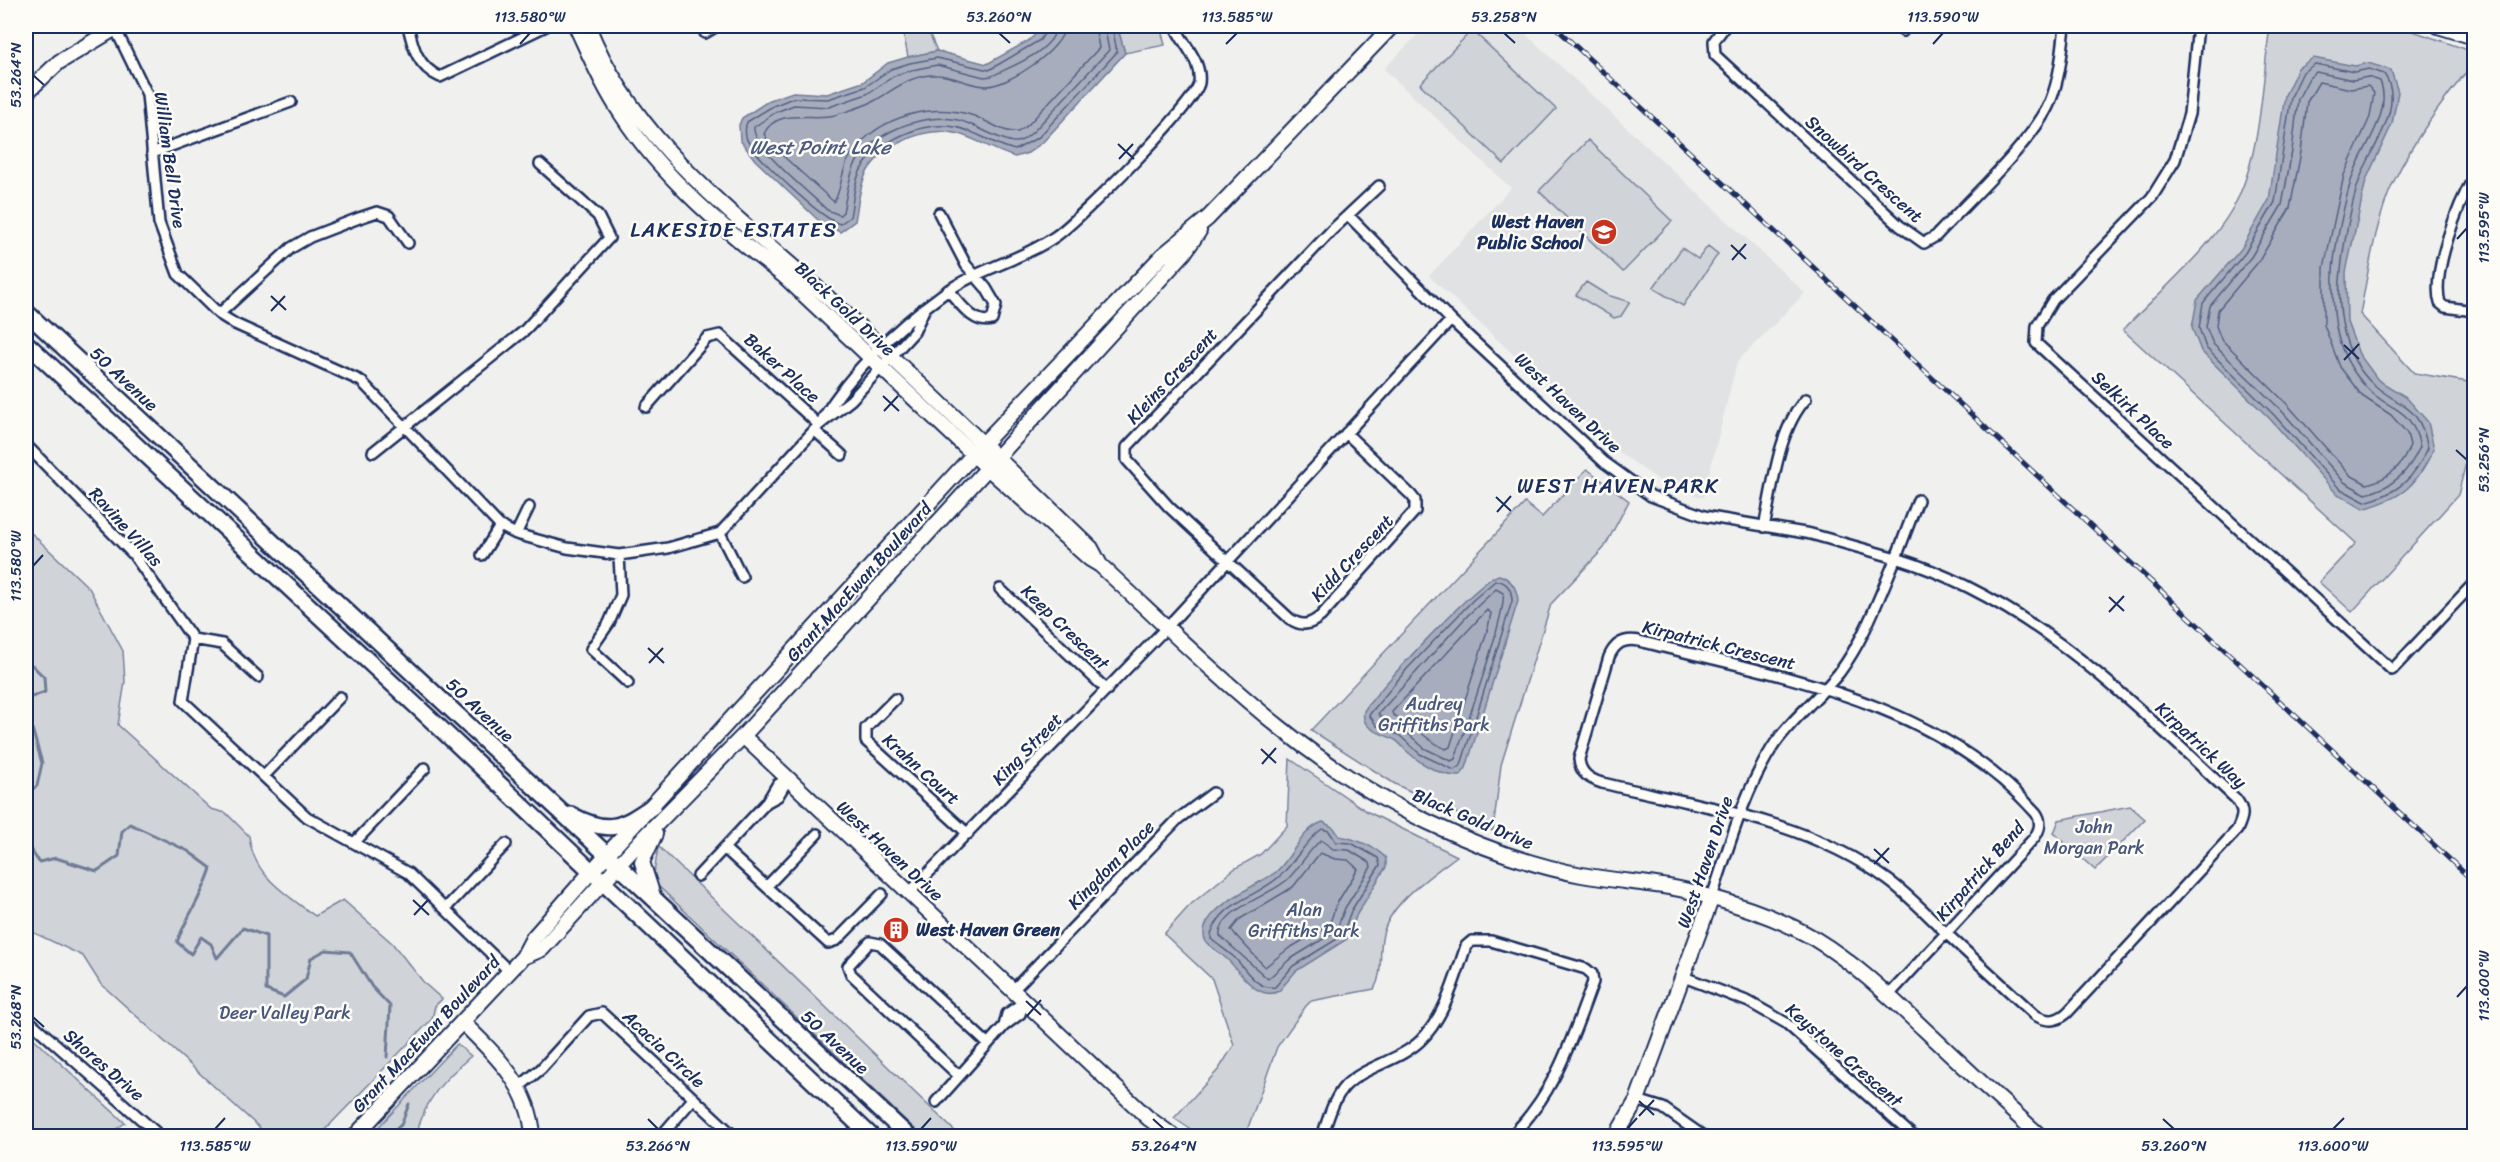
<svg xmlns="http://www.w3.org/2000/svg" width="2500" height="1162" viewBox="0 0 2500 1162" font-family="Sriracha,sans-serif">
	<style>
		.built { fill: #e0e2e3 }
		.green { fill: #d0d3d8; stroke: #76819b; stroke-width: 1.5 }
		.water { fill: #a7adbd; stroke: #6f7b97; stroke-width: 1.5 }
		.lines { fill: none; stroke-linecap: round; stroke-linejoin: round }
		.shore { stroke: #536184; stroke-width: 1.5 }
		.stream { stroke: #6f7b97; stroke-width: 3 }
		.street-casing { stroke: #1b2f5e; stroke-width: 14 }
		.secondary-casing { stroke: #1b2f5e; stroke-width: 18 }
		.primary-casing { stroke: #1b2f5e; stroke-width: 20 }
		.street { stroke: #fdfcf7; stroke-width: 9 }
		.secondary { stroke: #fdfcf7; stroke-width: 14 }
		.primary { stroke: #fdfcf7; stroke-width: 15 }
		.rail-casing { stroke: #1b2f5e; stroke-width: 5 }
		.rail { stroke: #fdfcf7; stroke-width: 3; stroke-dasharray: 9; stroke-linecap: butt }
		.ticks { fill: none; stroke: #1b2f5e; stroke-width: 2 }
		.labels { text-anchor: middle; stroke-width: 5; stroke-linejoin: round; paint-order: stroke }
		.street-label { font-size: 18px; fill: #1b2f5e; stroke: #fdfcf7 }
		.poi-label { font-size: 18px; font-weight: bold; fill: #1b2f5e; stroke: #fdfcf7; text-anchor: end }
		.park-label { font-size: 18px; fill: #48587c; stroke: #fdfcf7 }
		.water-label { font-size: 20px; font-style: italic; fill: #4c5b7f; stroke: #fdfcf7 }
		.quarter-label { font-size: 21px; letter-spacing: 1.5px; fill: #1b2f5e; stroke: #fdfcf7 }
		.neatline { fill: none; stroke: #1b2f5e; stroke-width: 2 }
		.ticks-label { font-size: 15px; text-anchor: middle; fill: #1b2f5e }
	</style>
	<rect width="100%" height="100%" fill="#f0f0ee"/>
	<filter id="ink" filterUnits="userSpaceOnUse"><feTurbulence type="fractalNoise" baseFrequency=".0167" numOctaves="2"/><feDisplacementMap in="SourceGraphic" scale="12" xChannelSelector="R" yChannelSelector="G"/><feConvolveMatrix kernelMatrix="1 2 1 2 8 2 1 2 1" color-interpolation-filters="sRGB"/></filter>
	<g filter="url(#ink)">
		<path class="built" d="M1426,26h91l288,267 -68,69 -34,136 -42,-16 -46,-33 -186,-173 82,-88 -127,-119z"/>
		<path class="green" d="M902,26h24l11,25 -29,6z
			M1117,26h43l5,19 -40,8z
			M2270,26h112l28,4 64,22v10c-30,38 -59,75 -80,119 -18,37 -26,92 -34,133l54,59 60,10v47l-16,65 -106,117 -33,-30 37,-39 -233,-213c38,-40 93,-85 116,-134 23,-52 23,-115 31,-170z
			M1472,30l84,79 -52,55 -84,-80z
			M1588,140l84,81 -49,51 -84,-81z
			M1708,246l10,8 -35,52 -30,-18 29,-40 16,11z
			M1586,282l21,13 23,7 -9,14 -7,2 -38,-23z
			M1587,469l42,32 -25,47 -53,56 -50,161 -8,66 -98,-47 -84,-54 214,-227 17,14z
			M26,528l63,60 34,63 2,31 -7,43 93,84 15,4 23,23c4,40 37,58 66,80l28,-16 49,43 33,41 17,15 -7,7 -3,13 -113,117h-59l2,-6 -162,-147 -17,-27 -55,-26 -2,-15z
			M1290,759l78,53 89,44c-26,20 -70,48 -75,83 -3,17 1,35 -8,50l-63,12 -5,5 -29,41 -32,89h-44l-27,-18 45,-49 15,-24 -22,-66 -48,-45 26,-29 44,-36 27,-15 26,-28z
			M2130,806l15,13 -50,51 -41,-37 5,-13z
			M658,846l302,290h-38l-269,-255z
			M31,1036l94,87 -19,13h-71l-9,-8v-84z
			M457,1044l14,12c-28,24 -46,43 -55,80h-46z"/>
		<path class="water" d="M1045,26h72l8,27 -82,89 -15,11 -13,4c-21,-6 -39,-19 -60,-24 -31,-7 -72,12 -88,39 -8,14 -9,34 -12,49l-15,11 -21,-11 -64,-61 -15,-20 -1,-15 3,-7 28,-18 23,-8 34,2 36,-12 25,-19 20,-6 29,-6 50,13 41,-23z
			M2313,58l42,8 13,-3 23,7 7,22 -6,32 -26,56 -20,92 1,50 12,32 19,26 28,17 22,25 6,27c-20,38 -29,48 -71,60l-27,-16 -66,-74 -69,-68 -9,-23 5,-28 44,-51 28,-49 16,-105 13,-27z
			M1499,575c13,4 18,13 19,26l-52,167 -6,8c-17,1 -39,-12 -51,-23 -5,-3 -8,-10 -14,-13 -11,-7 -35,-9 -31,-29 12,-20 117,-133 135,-136z
			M1323,822l11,6 5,8c16,3 34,9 47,22v9l-29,47 -10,25 -51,32 -17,20c-21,11 -38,-18 -50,-30 -7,-7 -16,-12 -23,-19 -15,-30 53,-57 70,-70 16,-14 25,-43 47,-50z"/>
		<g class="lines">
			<path class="shore" d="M1049,26l-9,14 -51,30 -52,-12 -27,5 -19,6 -26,18 -37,12 -35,-1 -20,8 -26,16c-2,5 -2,12 0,18 11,19 73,78 93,84l10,-7c3,-15 4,-36 12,-49 19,-28 59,-47 93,-41 21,4 39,18 60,23l24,-13 78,-85 -5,-26
				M1056,26c-1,25 -45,40 -64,50l-8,1 -47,-12 -25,5 -18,6 -27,18 -38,13 -35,-2 -18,7 -22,15c-3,20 57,67 73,83l13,5 3,-3c3,-14 5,-31 11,-45 16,-34 68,-55 104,-47 17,4 42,21 56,22 7,1 14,-6 20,-11l75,-81 -5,-24
				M1065,26c-1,23 -58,61 -79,60 -17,0 -33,-11 -50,-11 -25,-1 -42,15 -62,26 -11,6 -27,10 -39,14 -21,6 -59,-8 -71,19l8,12 62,56c7,-11 7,-28 13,-40 21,-42 81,-61 124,-47 14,4 33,19 47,17l10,-7 71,-77 -4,-22
				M2315,64l39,8 15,-3 15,5c22,31 -12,73 -23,102 -9,22 -18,71 -20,94 -5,39 2,88 33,115 29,24 45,19 54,63 -15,32 -30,45 -63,54l-26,-14 -65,-73 -68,-67 -7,-20 4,-25 42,-50 30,-51 16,-105 12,-25z
				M2316,72l37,8 15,-3 12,4c13,32 -17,65 -27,94 -7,20 -20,78 -20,99 -1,44 2,80 34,114 23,25 44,16 53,59 -12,26 -27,40 -54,47l-22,-12 -64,-73 -67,-65 -7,-17 4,-21 41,-49 31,-52 10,-54 6,-52 11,-21z
				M2319,82l32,7 17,-3 6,7 -4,24 -26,58 -20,93v57l16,42 22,29 29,19 16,18 3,12c-7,21 -22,34 -43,39l-17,-9 -64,-72 -65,-64 -5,-13 2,-16 41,-49 31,-53 11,-56 6,-50z
				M1495,581c12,-1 17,9 17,20l-51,164 -7,5 -34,-16 -21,-19 -22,-9 -8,-11 38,-46 66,-69z
				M1496,589l7,4c5,17 -40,141 -48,166l-4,2 -27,-13 -21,-19 -17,-7 -8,-8 90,-99z
				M1487,610l4,3 -3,15 -38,119 -4,2c-20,-8 -32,-26 -53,-34l-1,-3z
				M1322,829l7,2 7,11 15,1 27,15 2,7 -29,46 -9,25 -49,30 -18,21c-19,3 -30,-19 -41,-30 -8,-7 -16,-12 -23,-18v-5c12,-34 46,-36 70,-59 15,-14 24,-34 41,-46z
				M1321,840l12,9 16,1 21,13 1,4 -26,41 -9,23 -47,29 -21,19 -48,-43c-3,-26 52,-41 68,-57 12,-12 20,-28 33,-39z
				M1320,853l15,6 13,1 10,9 -21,34 -8,22 -41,24 -23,18 -34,-37 9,-11 53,-32z"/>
			<path class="stream" d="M26,665h6l12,12 1,15 -19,7
				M26,708l16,55 -5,23 -11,7
				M26,843l13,19 17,-4 41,13 22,-15 3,-25 8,-7 58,27 23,17c-8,27 -24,48 -34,74l14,12 10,-17 10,7 6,14 26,-30 23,8v54l18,7 22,-18 5,-21 15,-8 24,2 22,35 18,19 -3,51
				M385,1136l16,-11 8,-21"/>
			<defs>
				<path id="street" d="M114,26l33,68 12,129 19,51 41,40 16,10 126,57 139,145 16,8 51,14 52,7 49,-7 52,-15 99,-108 32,-25 40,-43 23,-25 10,-22
					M408,26c5,22 10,41 32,51l106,-51
					M1725,26l-11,15 1,14 185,171 24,17 12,-7c30,-33 98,-95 114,-134 10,-24 12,-50 15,-76
					M2198,26l-9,88 -14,46 -23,37 -99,103 -16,26 -1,17 356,327 82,-87
					M1903,31l2,-5
					M705,33l12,-7
					M152,153l139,-51
					M2474,177c-16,27 -43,96 -34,126l5,4 29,4
					M939,213l27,52 20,23 10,17 -4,15c-19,5 -32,-17 -44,-30
					M1348,215l103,105
					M219,314l72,-66 19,-11 49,-19 18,-6 12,4 19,27
					M646,407l61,-69 13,-3 99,90
					M823,418c31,-50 73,-90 120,-124 34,-25 79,-34 113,-58 23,-16 139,-131 143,-153 3,-23 -16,-38 -24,-57
					M814,430l28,25
					M1346,433l65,62 4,5v11l-94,105c-11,9 -19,11 -31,3l-121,-112 -42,-47v-13l204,-216 48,-45
					M26,445l107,109 60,85 -10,62 124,116 101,56 101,98
					M373,452l151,-121 85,-93 -11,-22 -58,-52
					M1764,527c9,-40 14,-98 42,-128
					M720,533l22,44
					M516,534l13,-27
					M482,555l18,-29
					M619,555l2,40 -12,28 -18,26 37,34
					M1000,589l107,101
					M193,639l29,5 36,33
					M895,699l-29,29v13l102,93
					M264,776l76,-79
					M767,802l10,-17 11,-6
					M355,842l70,-74
					M724,848l104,95 9,-3 45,-46
					M698,876l69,-74 11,-6 10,-17
					M767,886l50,-52
					M909,893l258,-266 284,-307 153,142 47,34 53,20 107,18 85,24c-17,39 -31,80 -57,115 -21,26 -49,47 -67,75 -29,46 -43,99 -60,149
					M445,909l61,-65
					M1684,977l65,25 37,21 127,113
					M1012,991l166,-172 35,-26
					M1888,996l146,-158c6,-8 8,-17 2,-25 -100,-113 -258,-137 -397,-172 -15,-3 -24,2 -30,16l-30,102c1,14 10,20 23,24 97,23 203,36 286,97 22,16 41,36 60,55 29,27 58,53 87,80 12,7 21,7 32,-2l170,-183c6,-13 8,-19 -1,-31 -103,-96 -203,-199 -340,-241l22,-58
					M26,1018l134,118
					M1004,1026l3,-12 17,-12
					M959,1076l-108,-102 -3,-8 22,-24 10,2 108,100
					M520,1086l21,-17 48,-53 13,-3 132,123
					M1637,1100l26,8 40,28
					M936,1102l68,-76 16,-12 4,-12
					M661,1136l32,-37
					M1322,1136c6,-16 11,-37 23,-50 20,-20 54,-25 75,-45 25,-24 35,-63 46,-95l6,-5h19l95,28 6,5 1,8c-21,56 -38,112 -82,154"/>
				<path id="secondary" d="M576,26c14,30 27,61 46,89 39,61 105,117 162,161l207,195 99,88 10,6c103,95 200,197 328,257 50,24 100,43 154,53 44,8 86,8 128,22 36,10 73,23 105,42 41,25 74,57 109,90 38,36 77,72 116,107
					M588,26c47,121 158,196 250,281 85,79 169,160 253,241l8,15
					M2438,26l36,11
					M26,93l33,-31 60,-36
					M743,736l405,382 25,18
					M654,899l-12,-37 13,-28
					M523,957l19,-8 102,-112 99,-101 441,-483 15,-22
					M462,1022c34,33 68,65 71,114
					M355,1136l168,-179 10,-19 57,-65 393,-429 179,-188 46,-38 184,-192
					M1616,1136l21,-36 75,-203"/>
				<path id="primary" d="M26,312l882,824
					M26,343l413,384 432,409
					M571,815c37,20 50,13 82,-9"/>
			</defs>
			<use href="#street" class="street-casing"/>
			<use href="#secondary" class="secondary-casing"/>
			<use href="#primary" class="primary-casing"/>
			<use href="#street" class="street"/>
			<use href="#secondary" class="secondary"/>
			<use href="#primary" class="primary"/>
			<defs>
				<path id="rail" d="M1554,26l920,856"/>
			</defs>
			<use href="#rail" class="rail-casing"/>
			<use href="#rail" class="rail"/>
		</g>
	</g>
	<path class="ticks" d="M999,33l11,10M1504,33l11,10M520,44l10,-11M1226,44l11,-11M1933,44l10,-11M33,75l11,10M1118,144l16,15M1119,159l14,-15M2457,239l10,-11M1731,245l15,14M1732,260l14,-16M271,296l15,14M271,311l14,-15M2344,345l15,14M2344,360l15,-16M883,396l16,15M884,411l14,-15M2456,450l11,10M1496,497l15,14M1497,512l14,-16M33,566l10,-11M2109,597l15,14M2109,612l15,-16M648,648l16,15M649,663l14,-15M1261,749l15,14M1262,764l14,-16M1874,849l15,14M1874,864l15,-16M413,900l16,15M414,915l14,-15M2457,997l10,-11M1026,1001l15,14M1027,1016l14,-16M33,1017l11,10M1639,1101l15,14M1639,1116l15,-16M648,1119l10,10M1153,1119l11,10M2163,1119l11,10M215,1129l10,-11M921,1129l10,-11M1627,1129l10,-11M2333,1129l11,-11"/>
	<defs>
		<symbol id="school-disc" viewBox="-11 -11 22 22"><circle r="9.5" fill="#c8321e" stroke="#fdfcf7"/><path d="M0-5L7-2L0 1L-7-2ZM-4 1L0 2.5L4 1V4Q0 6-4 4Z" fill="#fff"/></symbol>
		<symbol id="building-disc" viewBox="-11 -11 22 22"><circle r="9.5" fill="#c8321e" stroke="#fdfcf7"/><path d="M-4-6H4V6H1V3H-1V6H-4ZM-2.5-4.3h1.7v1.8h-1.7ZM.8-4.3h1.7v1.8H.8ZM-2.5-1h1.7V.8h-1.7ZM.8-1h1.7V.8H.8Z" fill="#fff"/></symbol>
	</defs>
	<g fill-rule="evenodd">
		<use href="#school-disc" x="1589" y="217" width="30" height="30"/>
		<use href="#building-disc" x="881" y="915" width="30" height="30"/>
	</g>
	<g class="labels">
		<g class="street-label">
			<text transform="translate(170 160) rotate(82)" y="6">William Bell Drive</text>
			<text transform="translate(1864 169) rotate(42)" y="6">Snowbird Crescent</text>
			<text transform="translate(845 309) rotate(43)" y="6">Black Gold Drive</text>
			<text transform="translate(782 368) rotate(42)" y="6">Baker Place</text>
			<text transform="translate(1172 376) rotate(-47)" y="6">Kleins Crescent</text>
			<text transform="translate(124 379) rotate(43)" y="6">50 Avenue</text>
			<text transform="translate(1568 403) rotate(43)" y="6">West Haven Drive</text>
			<text transform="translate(2133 410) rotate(43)" y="6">Selkirk Place</text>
			<text transform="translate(126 527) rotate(48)" y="6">Ravine Villas</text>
			<text transform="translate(1352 558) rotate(-47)" y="6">Kidd Crescent</text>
			<text transform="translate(859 582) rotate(-48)" y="6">Grant MacEwan Boulevard</text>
			<text transform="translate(1065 627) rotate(44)" y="6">Keep Crescent</text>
			<text transform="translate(1719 645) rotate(14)" y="6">Kirpatrick Crescent</text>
			<text transform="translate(480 710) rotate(43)" y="6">50 Avenue</text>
			<text transform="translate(2201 745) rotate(43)" y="6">Kirpatrick Way</text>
			<text transform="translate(1027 749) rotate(-46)" y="6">King Street</text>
			<text transform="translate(921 769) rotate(42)" y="6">Krahn Court</text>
			<text transform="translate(1473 819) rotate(23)" y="6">Black Gold Drive</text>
			<text transform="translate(890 851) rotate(43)" y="6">West Haven Drive</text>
			<text transform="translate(1705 862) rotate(-71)" y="6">West Haven Drive</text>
			<text transform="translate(1111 865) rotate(-46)" y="6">Kingdom Place</text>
			<text transform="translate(1980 871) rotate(-49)" y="6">Kirpatrick Bend</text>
			<text transform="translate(426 1034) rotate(-47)" y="6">Grant MacEwan Boulevard</text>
			<text transform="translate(835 1042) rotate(43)" y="6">50 Avenue</text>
			<text transform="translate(664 1049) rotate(43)" y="6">Acacia Circle</text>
			<text transform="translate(1844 1055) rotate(41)" y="6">Keystone Crescent</text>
			<text transform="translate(104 1065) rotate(41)" y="6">Shores Drive</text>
		</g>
		<g class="poi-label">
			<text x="1584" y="228">West Haven<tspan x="1584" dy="21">Public School</tspan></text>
			<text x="916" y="936" text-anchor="start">West Haven Green</text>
		</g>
		<g class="park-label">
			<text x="1434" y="710">Audrey<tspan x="1434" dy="21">Griffiths Park</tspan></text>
			<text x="2094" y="833">John<tspan x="2094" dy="21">Morgan Park</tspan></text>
			<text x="1304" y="916">Alan<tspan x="1304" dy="21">Griffiths Park</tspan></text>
			<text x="285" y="1019">Deer Valley Park</text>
		</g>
		<g class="water-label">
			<text x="820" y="154">West Point Lake</text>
		</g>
		<g class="quarter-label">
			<text x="734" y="237">LAKESIDE ESTATES</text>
			<text x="1618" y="493">WEST HAVEN PARK</text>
		</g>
	</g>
	<rect width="2500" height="1162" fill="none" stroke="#fdfcf7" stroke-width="66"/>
	<rect x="33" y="33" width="2434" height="1096" class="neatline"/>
	<g class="ticks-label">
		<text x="530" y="22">113.580°W</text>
		<text x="999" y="22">53.260°N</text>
		<text x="1237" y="22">113.585°W</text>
		<text x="1504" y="22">53.258°N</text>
		<text x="1943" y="22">113.590°W</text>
		<text transform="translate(16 75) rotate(-90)" y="5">53.264°N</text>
		<text transform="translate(2484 228) rotate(-90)" y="5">113.595°W</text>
		<text transform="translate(2484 460) rotate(-90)" y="5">53.256°N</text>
		<text transform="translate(16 566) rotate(-90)" y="5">113.580°W</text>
		<text transform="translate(2484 986) rotate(-90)" y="5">113.600°W</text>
		<text transform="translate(16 1017) rotate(-90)" y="5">53.268°N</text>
		<text x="215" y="1151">113.585°W</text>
		<text x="658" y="1151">53.266°N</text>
		<text x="921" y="1151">113.590°W</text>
		<text x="1164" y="1151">53.264°N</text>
		<text x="1627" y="1151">113.595°W</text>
		<text x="2174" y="1151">53.260°N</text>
		<text x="2333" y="1151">113.600°W</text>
	</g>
</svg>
